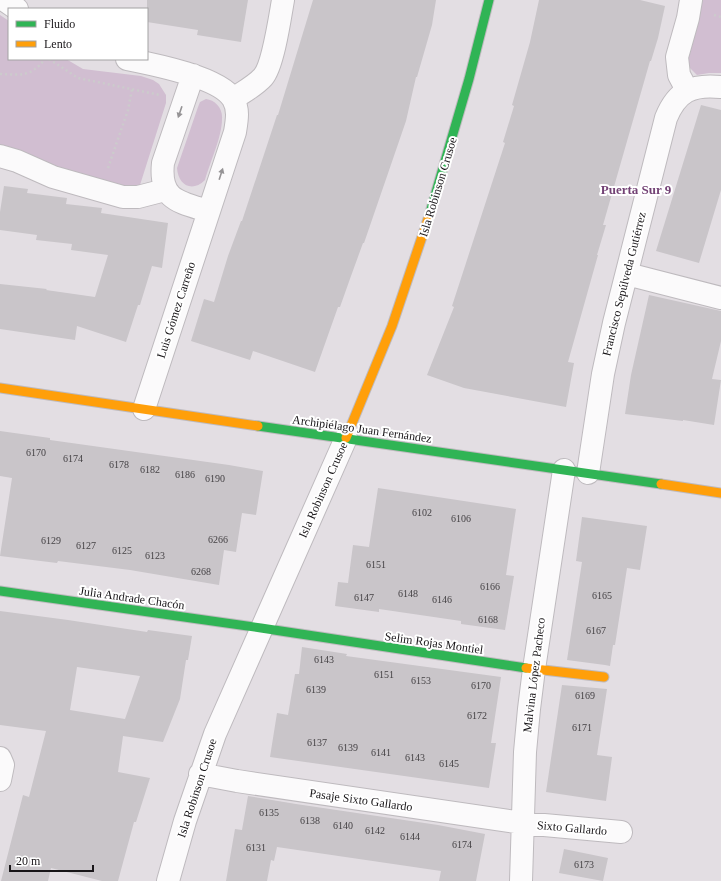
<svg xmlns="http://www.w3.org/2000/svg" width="721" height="881" viewBox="0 0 721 881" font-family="'Times New Roman',serif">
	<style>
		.green { fill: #d1bed1 }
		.building { fill: #c9c5c9; fill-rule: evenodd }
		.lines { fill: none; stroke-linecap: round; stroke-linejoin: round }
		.street-casing { stroke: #bebabe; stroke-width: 24 }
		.fast-casing { stroke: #bebabe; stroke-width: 11 }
		.slow-casing { stroke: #bebabe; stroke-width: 11 }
		.path { stroke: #cccbcc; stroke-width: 2.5; stroke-dasharray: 2 3; stroke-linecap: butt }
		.street { stroke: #fbfafb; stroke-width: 22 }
		.fast { stroke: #30b455; stroke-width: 9 }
		.slow { stroke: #ff9f0a; stroke-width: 9 }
		.oneway { fill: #959395 }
		.labels { text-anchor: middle; stroke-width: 4; stroke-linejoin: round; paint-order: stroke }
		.number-label { font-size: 10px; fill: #454245 }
		.street-label { font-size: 12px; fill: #191619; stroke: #fff }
		.neighbourhood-label { font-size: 13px; font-weight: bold; fill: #734275; stroke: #fff }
	</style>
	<rect width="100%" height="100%" fill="#e3dee3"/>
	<path class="green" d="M701,0h20v73h-12l-12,2 -12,-12z
		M0,15l9,6v38h57l17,10 58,7 12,4 6,4 7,11v8l-26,82 -17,5 -123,-43z
		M206,99c9,1 17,9 16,20 0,18 -12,43 -17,61 -13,13 -27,5 -28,-12l21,-61 2,-5z"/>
	<path class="building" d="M147,0h101l-7,42 -44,-7 1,-5 -51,-8z
		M313,0h123l-4,25 -15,52h-1l-10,44 -42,122h-1l-12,33 -11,31h-2l-23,65 -62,-21 -3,9 -59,-19 13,-42 10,3 14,-46 13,-35h1l35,-106h1z
		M539,0h101l25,6 -7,32 -7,23h-1l-47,164h3l-9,30h1l-30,107 6,1 -8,44 -102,-19 -37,-13 27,-68 -2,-1 53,-163 -2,-1 11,-36 -2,-1 18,-63z
		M701,105l20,5v80l-22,73 -43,-12z
		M4,186l24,3 -1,4 40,5 -1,6 36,4 -1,5 67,10 -6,45 -10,-2 -12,39h-2l-12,37 -49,-16 -2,14 -75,-11v-45l47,5 -1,1 49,7 13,-42 -37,-5 1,-6 -36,-4 1,-5 -37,-5v-18z
		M649,295l72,16v30l-9,38 9,1 -7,45 -31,-5v1l-58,-7 6,-39z
		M0,431l50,7v2l179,25 34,6 -7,44 -14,-2 -6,39 -12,-2 -5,35 -89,-15 -72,-9 -1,2 -57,-7 12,-78 -12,-2z
		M378,488l138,21 -10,66 8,1 -9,54 -44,-6v-3l-82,-12v3l-44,-6 3,-24 10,1 5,-38 16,2z
		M582,517l65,9 -7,44 -13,-2 -12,77h-2l-3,21 -5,-1 -38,-5 15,-98 -6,-1z
		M0,611l68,9 79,12 1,-2 44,6 -4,24h-2l-6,39 -17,43 -40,-6 -5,36 32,6 -14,44h-2l-16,59h-16l-51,-13 -3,13h-47l22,-86 6,2 17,-66 -46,-6zM77,667l63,9 -15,43 -55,-9z
		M302,647l45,7 -1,2 155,21 -10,66h5l-7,45 -219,-31 7,-44 11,2 7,-41h4z
		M562,685l45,4 -10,66 15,2 -6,44 -60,-9z
		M248,796l48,8 142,21 47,9 -9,47h-37l2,-10 -164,-24 -3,14 -3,-1 -4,21h-41l9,-52 7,1z
		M564,849l44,9 -5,23 -44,-8z"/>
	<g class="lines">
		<defs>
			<path id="street" d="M4,0l13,9
				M127,59c25,5 93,18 106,40 6,10 4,21 2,33l-91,277
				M193,75l-30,88c-4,37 16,39 45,48
				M687,90l-8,-15 -2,-18 11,-39 3,-18
				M233,99c10,-7 22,-13 30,-22 10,-11 17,-60 20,-77
				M0,156l17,5 36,16 70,20h15l27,-7
				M627,274l94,24
				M588,473l15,-99 11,-51 52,-205c11,-27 26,-34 55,-31
				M0,758l3,7 -3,15
				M200,774l37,7 285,42 99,9
				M168,881l17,-60 30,-87 131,-296
				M521,881l4,-129 4,-43 5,-40 30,-199"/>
			<path id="fast" d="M429,216l40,-137 20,-79
				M258,426l403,58
				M0,591l261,37 265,40"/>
			<path id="slow" d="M0,388l258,38
				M346,438l46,-112 37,-110
				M661,484l60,9
				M526,668l78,9"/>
		</defs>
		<use href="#street" class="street-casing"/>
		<use href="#fast" class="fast-casing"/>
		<use href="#slow" class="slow-casing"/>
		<path class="path" d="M714,15l7,2
			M49,59l29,19 82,17
			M0,74c21,1 31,3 45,-15
			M108,168l20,-58 4,-21"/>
		<use href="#street" class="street"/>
		<use href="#fast" class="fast"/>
		<use href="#slow" class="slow"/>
	</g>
	<defs><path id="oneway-solid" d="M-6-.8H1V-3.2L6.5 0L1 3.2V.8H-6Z"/></defs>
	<g class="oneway">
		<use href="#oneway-solid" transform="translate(180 112) rotate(109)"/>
		<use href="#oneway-solid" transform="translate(221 174) rotate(-72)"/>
	</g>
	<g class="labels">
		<g class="number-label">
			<text x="36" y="456">6170</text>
			<text x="73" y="462">6174</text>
			<text x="119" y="468">6178</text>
			<text x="150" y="473">6182</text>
			<text x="185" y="478">6186</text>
			<text x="215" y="482">6190</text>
			<text x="422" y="516">6102</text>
			<text x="461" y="522">6106</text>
			<text x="218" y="543">6266</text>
			<text x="51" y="544">6129</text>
			<text x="86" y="549">6127</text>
			<text x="122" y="554">6125</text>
			<text x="155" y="559">6123</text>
			<text x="376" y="568">6151</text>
			<text x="201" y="575">6268</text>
			<text x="490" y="590">6166</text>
			<text x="408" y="597">6148</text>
			<text x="602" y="599">6165</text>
			<text x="364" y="601">6147</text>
			<text x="442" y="603">6146</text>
			<text x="488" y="623">6168</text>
			<text x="596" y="634">6167</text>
			<text x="324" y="663">6143</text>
			<text x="384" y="678">6151</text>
			<text x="421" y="684">6153</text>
			<text x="481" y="689">6170</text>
			<text x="316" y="693">6139</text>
			<text x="585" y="699">6169</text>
			<text x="477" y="719">6172</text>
			<text x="582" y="731">6171</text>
			<text x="317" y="746">6137</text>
			<text x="348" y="751">6139</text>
			<text x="381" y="756">6141</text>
			<text x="415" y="761">6143</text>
			<text x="449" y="767">6145</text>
			<text x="269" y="816">6135</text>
			<text x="310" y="824">6138</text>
			<text x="343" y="829">6140</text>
			<text x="375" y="834">6142</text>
			<text x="410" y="840">6144</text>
			<text x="462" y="848">6174</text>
			<text x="256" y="851">6131</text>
			<text x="584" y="868">6173</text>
		</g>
		<g class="street-label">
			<text transform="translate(438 187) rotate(-73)" y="4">Isla Robinson Crusoe</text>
			<text transform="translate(624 284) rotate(-76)" y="4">Francisco Sepúlveda Gutiérrez</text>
			<text transform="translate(176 310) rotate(-72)" y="4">Luis Gómez Carreño</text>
			<text transform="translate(362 429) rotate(8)" y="4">Archipiélago Juan Fernández</text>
			<text transform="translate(323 490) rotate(-66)" y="4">Isla Robinson Crusoe</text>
			<text transform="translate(132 598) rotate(8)" y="4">Julia Andrade Chacón</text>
			<text transform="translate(434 643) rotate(8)" y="4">Selim Rojas Montiel</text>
			<text transform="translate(534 675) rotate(-83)" y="4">Malvina López Pacheco</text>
			<text transform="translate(197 788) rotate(-72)" y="4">Isla Robinson Crusoe</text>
			<text transform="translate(361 800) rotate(8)" y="4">Pasaje Sixto Gallardo</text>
			<text transform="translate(572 828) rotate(5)" y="4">Sixto Gallardo</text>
		</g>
		<g class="neighbourhood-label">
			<text x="636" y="194">Puerta Sur 9</text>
		</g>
	</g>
	<rect x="8" y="8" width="140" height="52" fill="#ffffff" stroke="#a3a2a3"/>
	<rect x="16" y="21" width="20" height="6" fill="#30b455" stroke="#a3a2a3"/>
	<text x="44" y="28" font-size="12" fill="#191619">Fluido</text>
	<rect x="16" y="41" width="20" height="6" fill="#ff9f0a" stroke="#a3a2a3"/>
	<text x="44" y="48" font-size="12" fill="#191619">Lento</text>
	<path d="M10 865v6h83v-6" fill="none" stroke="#191619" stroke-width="2"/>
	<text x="16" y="865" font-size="12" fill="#191619" stroke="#ffffff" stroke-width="3" paint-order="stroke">20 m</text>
</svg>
